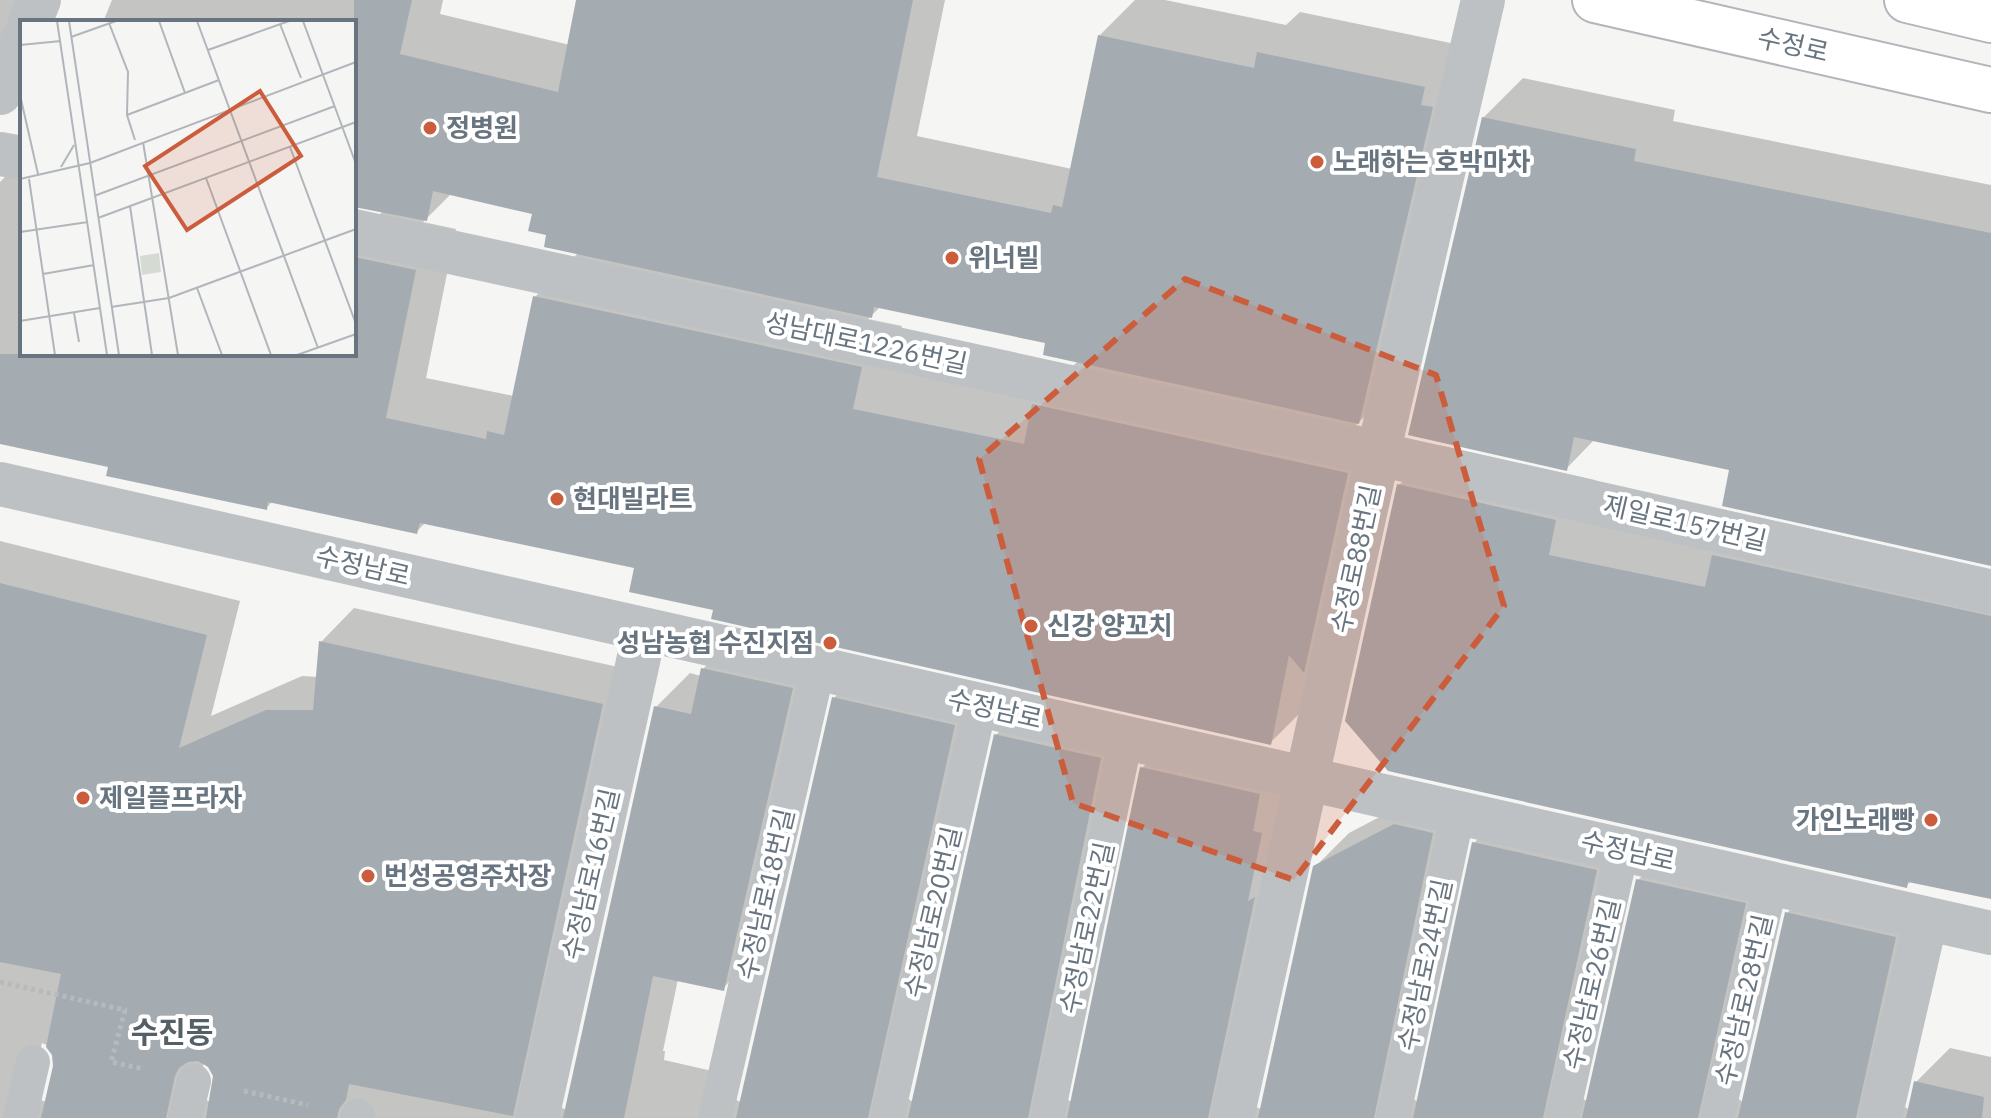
<svg xmlns="http://www.w3.org/2000/svg" width="1991" height="1118" viewBox="0 0 1991 1118" font-family="'IBM Plex Sans','Noto Sans KR',sans-serif">
	<style>
		.shadow { fill: #0003; fill-rule: evenodd }
		.building { fill: #a5acb1 }
		.lines { fill: none; stroke-linecap: round; stroke-linejoin: round }
		.secondary-casing { stroke: #b2b6ba; stroke-width: 48 }
		.path { stroke: #b7babc; stroke-width: 5; stroke-dasharray: 4 4; stroke-linecap: butt }
		.service { stroke: #bdc1c4; stroke-width: 34 }
		.minor { stroke: #bdc1c4; stroke-width: 44 }
		.secondary { stroke: #fff; stroke-width: 44 }
		.marked { fill: #cc5d3c; fill-opacity: 0.2; stroke: #cc5d3c; stroke-width: 6; stroke-dasharray: 16 10; stroke-linejoin: round }
		.poi-dot { fill: #cc5d3c; stroke: #fff; stroke-width: 3 }
		.labels { text-anchor: middle; stroke-width: 8; stroke-linejoin: round; paint-order: stroke }
		.street-label { font-size: 26px; fill: #687580; stroke: #fff }
		.poi-label { font-size: 26px; font-weight: bold; fill: #687580; stroke: #fff; text-anchor: start }
		.quarter-label { font-size: 30px; font-weight: bold; fill: #555f66; stroke: #fff }
		.inset-road { fill: none; stroke: #b0b6bb; stroke-width: 2 }
		.view { fill: #cc5d3c; fill-opacity: 0.15; stroke: #cc5d3c; stroke-width: 4 }
		.inset-edge { fill: none; stroke: #687580; stroke-width: 4 }
	</style>
	<rect width="100%" height="100%" fill="#f5f5f3"/>
	<path class="shadow" d="M0,0h34l-34,58z
		M112,0h331l-3,14 130,31 9,-45h366l-28,136 155,33 27,-133 36,-36h30l121,25 14,-13 165,34 -65,335 -44,44 32,7 -77,270 -41,41 -555,-135 -79,-42 -210,-44 -10,10 -143,-31 -7,7 -156,-43 -110,-23v-260l22,-22v194h332v-123l7,2 23,-23 -30,-5v-183h-251zM452,193l82,19 15,21 30,19 -44,45 -21,99 -88,-18 30,-149 -33,-7zM880,307l168,35 30,19 -37,37 -148,-30 9,-42 -34,-7z
		M1523,78l152,32 -2,11 318,64v379l-259,-95 -137,-30 -29,30 -83,-351z
		M1439,445l156,35 -7,36 137,28 28,-28 238,53v328l-79,-17 -6,6 -507,-401z
		M0,541l240,60 -29,115 91,-40 16,1 3,-35 33,-34 282,63 -83,431 13,8 90,-403 34,-34 11,3 2,-7 33,-34 90,20 -69,299 -34,34 -45,-9 -15,72h2l-1,9 66,15 6,25 5,2 93,-404 34,-34 120,27 -81,407 6,4 83,-367 34,-34 104,23 -66,376 5,2 69,-334 34,-34 117,26 -45,342 14,8 53,-243 34,-34 80,-42 37,8 -53,300 6,3 55,-259 34,-34 122,27 -48,262 6,4 50,-222 34,-34 106,24 -41,228 6,4 44,-189 34,-34 108,25 -33,198 14,8 6,-28 34,-34 41,9v61h-1991zM42,1043l7,3 5,10v11l-8,35 -5,-2 -7,-22zM204,1062l6,4 5,10 -5,26 -5,-3 -6,-11z"/>
	<path class="building" d="M354,0h58l-12,54 158,38 18,-92h337l-36,177 174,36 2,-8 9,2 36,-172 156,33 3,-16 168,35 -4,18 12,2 -74,317 -316,-69 2,-12 -171,-36 -2,11 -328,-71 2,-12 -18,-4 4,-17 -99,-23 -6,30 -73,-14z
		M1482,117l154,32 -2,12 357,72v333l-269,-60 7,-36 -155,-33 -7,34 -159,-36z
		M354,257l62,13 -30,148 100,21 1,-8 17,4 29,-139 329,71 -9,42 171,35 8,-40 316,69 -44,200 -15,-18 -18,90 -560,-126 2,-9 -84,-18 5,-24 -214,-45 -3,11 -149,-32 -1,8 -161,-34 2,-9 -108,-23v-90h354z
		M1397,484l159,36 -7,35 156,32 7,-32 279,61v283l-83,-17 -1,6 -519,-117 -43,-50z
		M0,583l207,52 -28,113 87,-38h47l6,-69 284,63 -90,412 -164,-32 -3,16 -7,9 -2,9h-131l7,-42 -5,-9 -10,-6 -10,1 -9,6 -4,8 -9,42h-125l12,-52 -1,-11 -6,-8 15,-73 -61,-12z
		M701,668l92,20 -69,303 -71,-15 -29,142h-61l91,-412 37,8z
		M832,697l123,28 -87,393h-132z
		M994,734l107,24 -73,360h-120z
		M1140,767l120,27 -7,37 9,2 -14,68 7,-4 -47,221h-141z
		M1394,824l39,9 -59,285h-116l55,-252z
		M1472,842l125,28 -54,248h-130z
		M1636,879l110,24 -48,215h-116z
		M1785,912l111,25 -40,181h-118z
		M1914,1081l70,16 -2,21h-76z"/>
	<g class="lines">
		<defs>
			<path id="secondary" d="M1595,0l396,90
				M1907,0l84,20"/>
		</defs>
		<use href="#secondary" class="secondary-casing"/>
		<path class="path" d="M0,982l125,28 -14,52 33,7
			M244,1091l64,14"/>
		<path class="service" d="M20,1118l13,-56
			M185,1118l9,-37
			M357,1118l1,-2
			M715,1118l103,-449
			M887,1118l93,-412
			M1047,1118l79,-380
			M1393,1118l65,-305
			M1562,1118l60,-268
			M1717,1118l54,-235"/>
		<path class="minor" d="M30,22l9,-22
			M0,93l22,-52
			M0,154l22,4
			M354,231l1024,223 613,138
			M0,484l1991,449
			M537,1118l108,-488
			M1232,1118l146,-664 105,-454
			M1880,1118l46,-199"/>
		<use href="#secondary" class="secondary"/>
	</g>
	<path class="marked" d="M1185,279l251,96 68,231 -210,274 -221,-77 -94,-344z"/>
	<g class="poi-dot">
		<circle cx="430" cy="128" r="8"/>
		<circle cx="1317" cy="162" r="8"/>
		<circle cx="952" cy="258" r="8"/>
		<circle cx="557" cy="499" r="8"/>
		<circle cx="1031" cy="626" r="8"/>
		<circle cx="830" cy="643" r="8"/>
		<circle cx="83" cy="798" r="8"/>
		<circle cx="1931" cy="820" r="8"/>
		<circle cx="368" cy="876" r="8"/>
	</g>
	<g class="labels">
		<g class="street-label">
			<text transform="translate(1793 45) rotate(13)" y="9">수정로</text>
			<text transform="translate(866 343) rotate(12)" y="9">성남대로1226번길</text>
			<text transform="translate(1685 523) rotate(13)" y="9">제일로157번길</text>
			<text transform="translate(1356 559) rotate(-78)" y="9">수정로88번길</text>
			<text transform="translate(363 566) rotate(13)" y="9">수정남로</text>
			<text transform="translate(995 709) rotate(13)" y="9">수정남로</text>
			<text transform="translate(1628 851) rotate(13)" y="9">수정남로</text>
			<text transform="translate(591 874) rotate(-77)" y="9">수정남로16번길</text>
			<text transform="translate(766 894) rotate(-77)" y="9">수정남로18번길</text>
			<text transform="translate(933 912) rotate(-77)" y="9">수정남로20번길</text>
			<text transform="translate(1087 928) rotate(-78)" y="9">수정남로22번길</text>
			<text transform="translate(1425 965) rotate(-78)" y="9">수정남로24번길</text>
			<text transform="translate(1592 984) rotate(-77)" y="9">수정남로26번길</text>
			<text transform="translate(1744 1000) rotate(-77)" y="9">수정남로28번길</text>
		</g>
		<g class="poi-label">
			<text x="446" y="137">정병원</text>
			<text x="1333" y="171">노래하는 호박마차</text>
			<text x="968" y="267">위너빌</text>
			<text x="573" y="508">현대빌라트</text>
			<text x="1047" y="635">신강 양꼬치</text>
			<text x="814" y="652" text-anchor="end">성남농협 수진지점</text>
			<text x="99" y="807">제일플프라자</text>
			<text x="1915" y="829" text-anchor="end">가인노래빵</text>
			<text x="384" y="885">번성공영주차장</text>
		</g>
		<g class="quarter-label">
			<text x="172" y="1043">수진동</text>
		</g>
	</g>
	<g transform="translate(20 20)">
		<rect width="336" height="336" fill="#f5f5f3"/>
		<path d="M139,233l2,19 -19,3 -2,-19z" fill="#d5dad2"/>
		<path class="inset-road" d="M37,1l50,334M49,1l50,334M139,1l26,72M177,1l121,327M283,1l53,143M89,3l19,49 -1,43 8,25M260,4l21,54M51,17l45,-16M0,25l41,-4M188,30l81,-29M0,75l18,79M107,95l92,-35M123,122l35,213M270,127l66,177M41,147l13,-22M186,158l65,177M0,159l70,-16 266,-101M9,159l26,176M74,176l241,-90M110,186l22,149M78,198l258,-96M0,212l68,-10M23,254l51,-9M177,268l25,67M91,287l58,-9 187,-69M54,293l5,29M0,301l80,-13M277,335l59,-21"/>
		<path class="view" d="M240,71l41,65 -114,74 -42,-64z"/>
		<rect width="336" height="336" class="inset-edge"/>
	</g>
</svg>
